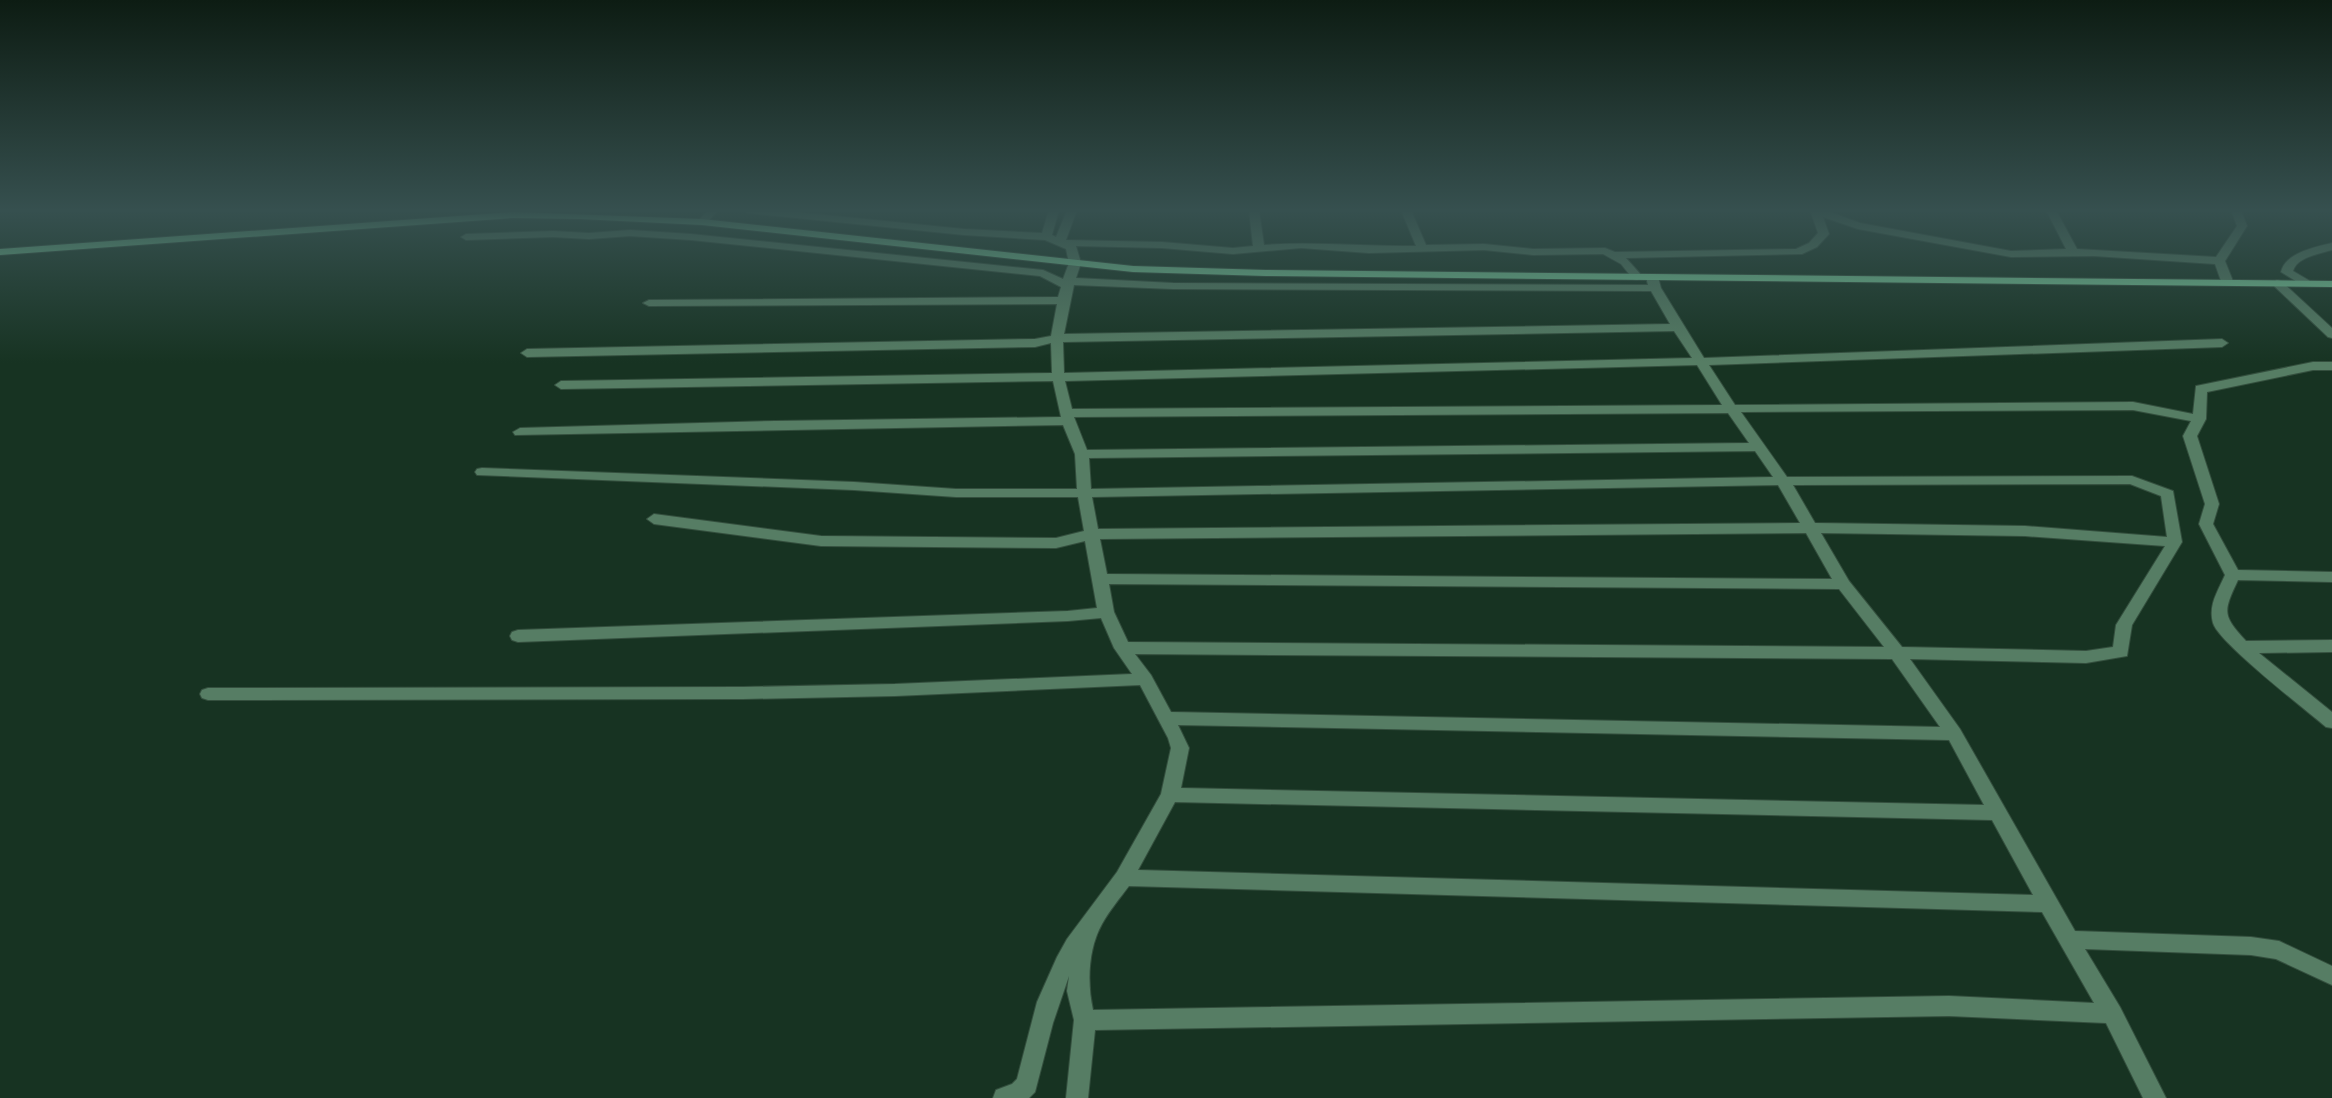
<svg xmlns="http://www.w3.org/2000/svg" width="2332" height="1098" viewBox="0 0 2332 1098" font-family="Arial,sans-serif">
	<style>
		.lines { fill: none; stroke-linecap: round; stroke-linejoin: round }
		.minor-casing { stroke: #344f3e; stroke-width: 2 }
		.major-casing { stroke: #344f3e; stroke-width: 2 }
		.minor { fill: #567d64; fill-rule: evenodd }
		.major { fill: #7bcd9b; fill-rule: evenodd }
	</style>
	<rect width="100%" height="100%" fill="#173322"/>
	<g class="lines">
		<defs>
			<path id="minor" d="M708,210h10l-12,14h-8l-1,-2z
				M743,210h33l188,19 78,4 7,-23h10l-7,25 4,2 11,-27h10l-11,30 96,2 71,6 20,-2 -4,-36h10l5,35c50,-4 101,2 152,1l-15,-36h10l15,35 58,-1 49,5 72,-1 10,4 181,-3 13,-6 9,-10 -8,-23h15l35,13 151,28 55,-2 -20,-39h10l21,39 139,8 21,-31 -6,-16h10l6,16 -22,35 8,20 -6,3 -6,-3 -6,-17 -121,-8 -83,1 -153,-28 -35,-12 6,17 -12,13 -15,7 -176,4 17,19 -6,3 -4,-1 -12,-15 -18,-10 -70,1 -49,-5 -115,3 -68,-5 -68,6 -71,-6 -86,-2 5,17 -5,15 97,5 475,2 -2,-8 6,-3 6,3 3,11 43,70 518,-19 6,4 -6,4 -513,18 26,40 398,-3 60,12 3,-28 117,-24h19v8h-19l-106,22 -1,27 -9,17 22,68 -6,20 25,46 94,2v10l-94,-2c-15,32 -16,35 8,61l86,-1v12l-73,1 73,59v16l-6,-1c-20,-17 -108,-85 -113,-104 -5,-18 5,-32 12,-48l-26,-51 6,-20 -22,-68 8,-15 -58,-11 -392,2 46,65 345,-1 41,15 9,51 -50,83 -5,31 -41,7 -176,-4 50,70 115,202 176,6 28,4 53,25v19l-56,-26 -25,-4 -166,-6 35,58 46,91h-23l-37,-75 -157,-7 -854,14 -7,68h-22l8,-78 -7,-29 2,-15 -16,47 -18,69 -6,6h-36l3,-8 16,-6 5,-5 20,-77 20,-45 10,-18 50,-67 44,-78 10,-46 -3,-10 -28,-53 -245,11 -152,3 -535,1 -6,-2 -2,-4 2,-4 6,-2 535,-1 152,-3 237,-10 -18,-26 -13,-30 -33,3 -550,21 -6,-2 -2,-4 2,-4 6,-2 550,-19 29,-3 -12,-67 -29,7 -235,-2 -167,-22 -7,-5 7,-5 167,22 235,2 28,-7 -6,-34h-122l-102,-7 -377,-15 -2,-3 2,-3 5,-1 372,14 102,7h121l-2,-35 -12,-29 -548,10 -2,-3 7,-4 255,-7 286,-4 -8,-36 -492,8 -6,-4 6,-4 491,-8 -1,-30 -16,4 -508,10 -6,-4 6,-4 508,-10 16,-3 6,-32 -408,2 -6,-3 6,-3 409,-3 3,-10 -21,-11 -349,-36 -61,-4 -41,3 -36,-2 -87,3 -5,-3 5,-3 87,-3 36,2 41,-3 61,4 352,36 20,9 6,-16 -3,-14 -21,-9 -81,-5 -216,-22zM1074,285l99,4 478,2 19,33 -606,10zM1674,331l18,27 -628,15 -1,-31zM1697,365l25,40 -650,4 -7,-28zM1728,413l21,30 -662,7 -13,-33zM1755,451l18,26 -682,12 -2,-31zM2130,484l31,12 6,41 -142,-11 -210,-3 -22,-38zM1778,485l22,38 -702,6 -6,-32zM1806,533l26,46 -725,-5 -7,-35zM1821,533l204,3 140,10 -49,79 -3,22 -27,4 -184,-4 -53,-66zM1109,584l730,5 45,58 -756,-5 -14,-30zM1135,654l757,5 48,68 -769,-15 -20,-37zM1178,725l771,15 35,65 -803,-17 8,-40zM1175,802l817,18 41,75 -895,-25zM1129,886l913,26 52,91 -145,-7 -856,14c-6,-27 -5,-61 9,-86 7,-13 18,-26 27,-38z
				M2332,243v7c-13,4 -35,7 -39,21l17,10v4h-8l-21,-13c4,-19 34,-25 51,-29z
				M2277,280l4,1 51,47v10l-4,-1 -55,-52 -2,-2z"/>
			<path id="major" d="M513,212l189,7 431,47 133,4 1066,11v6l-1066,-11 -133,-4 -431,-47 -122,-6 -67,-1 -513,37v-6z"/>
		</defs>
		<use href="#minor" class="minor-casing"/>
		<use href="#major" class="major-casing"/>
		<use href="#minor" class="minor"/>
		<use href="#major" class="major"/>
	</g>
	<linearGradient id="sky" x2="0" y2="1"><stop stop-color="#0d1c13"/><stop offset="0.58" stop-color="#36504f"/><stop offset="1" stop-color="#36504f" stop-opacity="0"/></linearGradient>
	<rect width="2332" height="363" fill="url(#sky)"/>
</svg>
